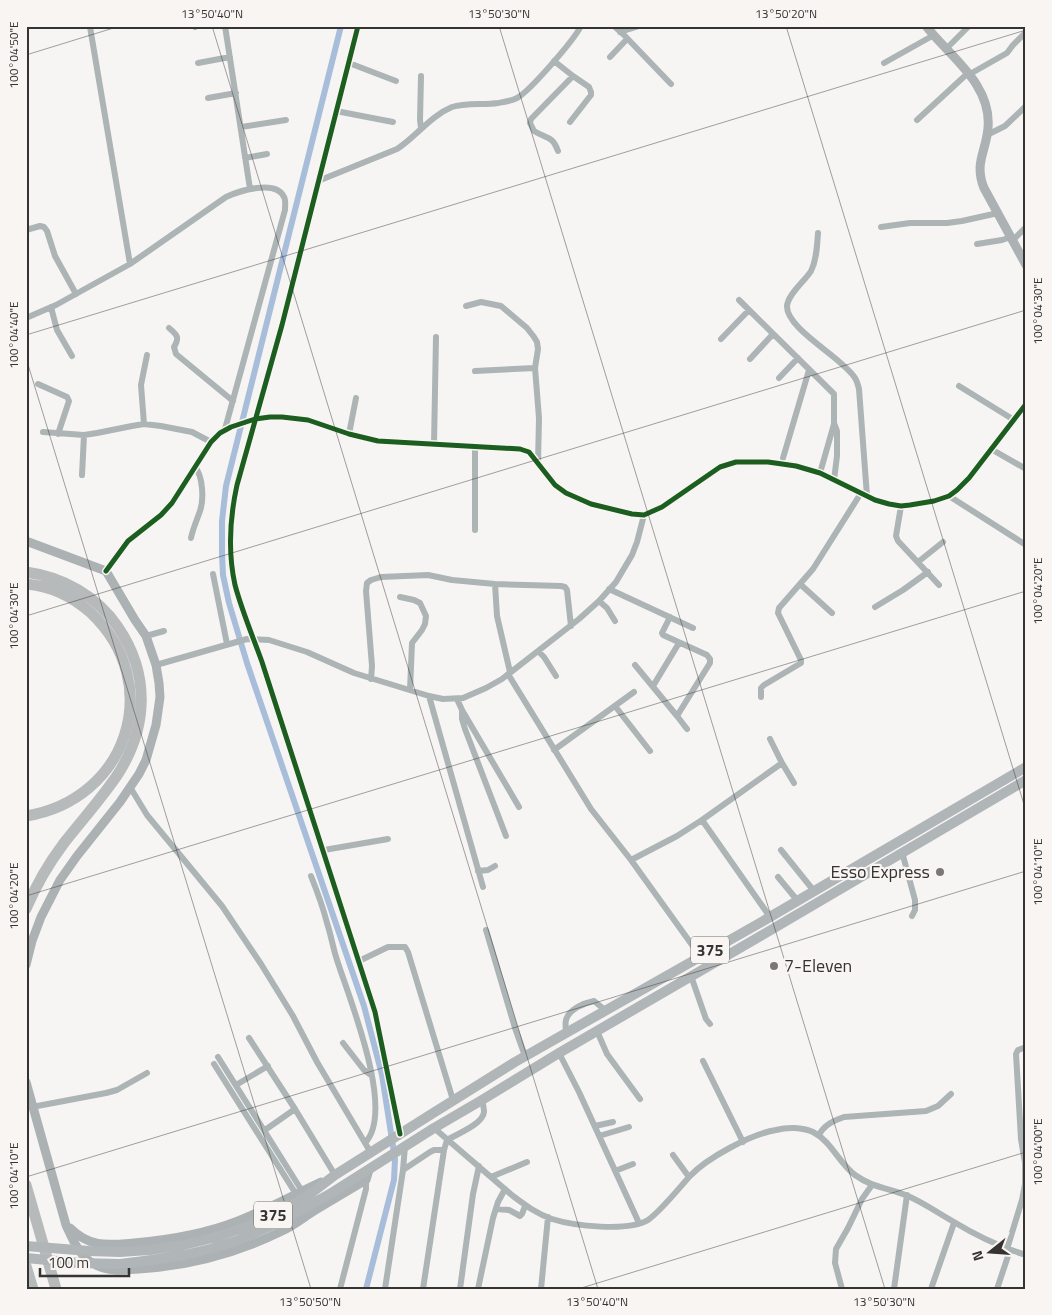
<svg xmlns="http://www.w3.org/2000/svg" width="1052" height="1315" viewBox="0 0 1052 1315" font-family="'Titillium Web',sans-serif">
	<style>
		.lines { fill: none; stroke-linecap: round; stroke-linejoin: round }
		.canal { stroke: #a8bdda; stroke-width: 6 }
		.street { stroke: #acb4b5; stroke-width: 6 }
		.secondary { stroke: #acb2b3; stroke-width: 9 }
		.primary { stroke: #b0b5b7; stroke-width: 10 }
		.highway { stroke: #b6baba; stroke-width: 11 }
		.primary-bridge { stroke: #b0b5b7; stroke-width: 10 }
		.cycleway-casing { stroke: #f8f5f2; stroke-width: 8 }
		.cycleway { stroke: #1b5e20; stroke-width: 5 }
		.ticks { fill: none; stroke: #353433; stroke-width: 1; stroke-opacity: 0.45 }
		.poi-dot { fill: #797876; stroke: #f8f5f2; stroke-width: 2 }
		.labels { text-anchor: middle; stroke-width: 4.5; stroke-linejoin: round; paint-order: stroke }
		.shield { fill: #f8f5f2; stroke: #706e6c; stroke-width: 1 }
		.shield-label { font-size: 16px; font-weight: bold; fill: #353433 }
		.poi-label { font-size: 18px; fill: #353433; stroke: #f8f5f2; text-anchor: end }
		.neatline { fill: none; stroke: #353433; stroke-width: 2 }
		.ticks-label { font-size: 12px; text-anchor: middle; fill: #353433 }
	</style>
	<rect width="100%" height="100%" fill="#f7f5f3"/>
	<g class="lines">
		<path class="canal" d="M341,26l-115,460 -4,35v33l1,21 6,28 18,60 117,343 18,69 13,84 -1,21 -28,109"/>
		<path class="street" d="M225,26l25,163
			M358,26l-76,299 -45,160c-7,32 -9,68 -2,100 7,26 18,52 27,77l113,350 25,122
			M614,26l10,9 47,49
			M90,27l40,237
			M195,27l2,-1
			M620,32l19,-6
			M946,49l23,-23
			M610,57l17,-18
			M554,61l19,15 16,11 2,5v3l-21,27
			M198,63l32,-6
			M349,63l47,18
			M884,63l50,-28
			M970,74l37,-21 6,-8 11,-11
			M421,76l-1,44 1,8
			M208,98l28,-5
			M336,111l57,11
			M917,120l51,-47
			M241,127l45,-7
			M987,135l18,-9 21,-20
			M558,151c-6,-16 -11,-12 -24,-20l-4,-8 1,-4 42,-43
			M245,158l22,-4
			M318,181l79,-32c19,-12 33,-33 55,-42 13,-4 32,-2 46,-4 6,-1 14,-2 19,-5 13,-7 57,-58 64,-72
			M881,227l29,-4h37l15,-2 36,-8
			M26,230l14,-4 4,1 3,4 8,25 21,38
			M818,233c-1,12 -1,26 -7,38 -6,10 -23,23 -24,35 -1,23 56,52 68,72 2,3 3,7 4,11l8,107
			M1012,241l14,-14
			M977,244l25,-4 9,-3
			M739,300l95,94v29l3,8v25l-3,24
			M466,306l15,-4 20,4 26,22 7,9 3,5 1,7 -3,19 4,50 -1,45
			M51,307l6,23 15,26
			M26,318l30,-13 74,-41 96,-67c13,-6 50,-18 58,0 2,3 1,9 1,13l-60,219
			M169,328c8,7 11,9 5,19l2,7 57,47
			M721,339l28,-29
			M750,359l23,-25
			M475,371l60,-3
			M779,378l19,-20
			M38,384l29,13 2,4 -11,33
			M959,386l55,34
			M144,424l-3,-39 6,-30
			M43,432l41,3 13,-2 35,-7 12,-2 17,2 31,6 19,10
			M349,434l7,-36
			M434,444l2,-107
			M475,446v84
			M991,449l35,20
			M783,458l26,-88
			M820,473l14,-49
			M82,475l2,-40
			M949,496l77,49
			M901,506l-5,30 2,5 41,44
			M191,538c2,-10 6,-18 9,-27 4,-11 3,-35 -5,-44
			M918,562l25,-20
			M106,571l22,-30 33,-26 11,-12 39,-61 9,-9 11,-6 24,-8 15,-2h12l26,3 41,14 29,7 142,8 9,3 26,33 11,8 25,11 41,10 12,1 18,-8 58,-40 16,-5h32l28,4 24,7 55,27 14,4 12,2 9,-1 24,-4 15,-5 8,-6 12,-12 57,-74
			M213,574l14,70
			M495,584l2,32 13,56
			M800,584l32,29
			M609,589l84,39
			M400,597l14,3 6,3 6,13 -1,8 -3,6 -10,13 -2,47
			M599,601l8,7 8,13
			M875,607l28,-17 25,-18
			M146,636l18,-5
			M538,651l6,6 12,19
			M156,665l91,-26 22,1 38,12 47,21 75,23 14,3 20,-1 23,-10 16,-9 77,-60 20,-18 17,-19 16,-27 5,-13 7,-27
			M635,665l42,51 33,-53v-4l-3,-4 -44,-20 -1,-2 8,-16
			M508,674l83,135 40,51 69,96
			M371,679l1,-13 -6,-75 1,-8 4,-3 10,-3 47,-2 24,5 43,4 66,2 4,1 2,3 4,36
			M653,686l26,-43
			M429,696l54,191
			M761,697v-9l3,-3 37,-22v-3l-23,-47 1,-5 34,-39 48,-76
			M457,699l5,11 57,97
			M615,706l35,45
			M462,710v9l3,10 41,107
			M677,716l10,13
			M770,739l12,24 12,20
			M554,750l80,-58
			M130,787l17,28 75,91 39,58 32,52 24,46 54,91
			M702,820l68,97
			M324,850l64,-11
			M781,850l33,41
			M902,852l13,48v10l-3,6
			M631,860l46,-24 25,-16 80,-57
			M478,871l10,-1 7,-4
			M311,876c6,15 12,31 16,47 4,12 6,25 10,37 12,38 59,151 28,183
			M778,877l19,23
			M486,930l29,98 10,28
			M359,961l29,-14h17l3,5 45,148
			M691,976l15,43 4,5
			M597,1031l10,23 33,45
			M566,1033c0,-4 -1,-9 0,-13 3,-11 18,-17 28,-19l11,9
			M249,1038l46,71 40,66
			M343,1043l21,27 7,5
			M559,1053l20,39 60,131
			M218,1057l84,134
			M703,1061l40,81
			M214,1064l82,130
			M236,1085l32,-19
			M32,1107l74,-14 11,-3 30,-17
			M595,1126l18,-4
			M434,1128l79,68c12,9 24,18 39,23 22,7 76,13 96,1 13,-9 31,-32 42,-44 17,-18 61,-42 86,-46 11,-3 26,-3 37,2 18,9 26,31 42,43 18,13 34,13 53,21 16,7 30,17 46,26 23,14 46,25 72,33
			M265,1130l30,-21
			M819,1135c5,-10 14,-14 25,-18l82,-6 12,-5 13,-12
			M599,1136l30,-9
			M673,1155l16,22
			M403,1170l27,-18 4,-2h10
			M615,1171l18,-7
			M491,1177l36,-15
			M496,1209l13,1 11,6 2,-2 3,-8
			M1007,1249l15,-49 3,-16v-21l-4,-24 -5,-85 2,-4 8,-3
			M340,1289l26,-100v-9
			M385,1289l18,-119 2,-24
			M423,1289l21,-139 3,-10c10,-6 36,-16 37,-28 0,-4 -1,-8 -2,-12
			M460,1289l13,-95 6,-28
			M478,1289l15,-71 5,-16 7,-13
			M541,1289l7,-72
			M842,1289l-7,-26 1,-14 12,-21 14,-29 10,-14
			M894,1289l13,-94
			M931,1289l23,-66
			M997,1289l13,-39
			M1026,1289v-1"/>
		<path class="secondary" d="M926,26c24,31 66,58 62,102 -2,24 -14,35 -4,60l42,77
			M26,541l80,30 29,49 11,16 10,29 3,18 1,14 -4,28 -10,35 -7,14 -19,28 -43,54 -17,24 -19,37 -9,24 -6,24
			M26,1082l40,143c7,15 13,31 28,39 13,8 30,6 45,5 50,-3 98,-16 143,-38 11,-5 21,-13 32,-20 17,-10 35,-21 52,-31l3,-10
			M70,1228c20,20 38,17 64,15 35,-3 71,-9 104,-22 28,-11 55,-26 83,-39"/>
		<path class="primary" d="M149,1250l35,-5 28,-7 34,-11 34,-15 30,-18 25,-19 95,-60 85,-53 243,-138 268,-157
			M152,1260l33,-5 25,-6 29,-9 43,-19 51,-29 101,-64 48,-28 77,-47 205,-119 262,-154"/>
		<path class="highway" d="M26,572c37,5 71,24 92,55 32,47 30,100 0,147 -16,24 -36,46 -54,69 -15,20 -28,42 -38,66
			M26,584c25,2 47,13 65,29 75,71 36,187 -65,203
			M26,1185l30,104
			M26,1266l7,23"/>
		<path class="primary-bridge" d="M26,1246l63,5 31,1 29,-2
			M26,1258l53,5 41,1 32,-4"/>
		<defs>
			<path id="cycleway" d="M358,26l-76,299 -45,160c-7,32 -9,68 -2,100 7,26 18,52 27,77l113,350 25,122
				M106,571l22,-30 33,-26 11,-12 39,-61 9,-9 11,-6 24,-8 15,-2h12l26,3 41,14 29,7 142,8 9,3 26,33 11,8 25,11 41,10 12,1 18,-8 58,-40 16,-5h32l28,4 24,7 55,27 14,4 12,2 9,-1 24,-4 15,-5 8,-6 12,-12 57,-74"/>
		</defs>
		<use href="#cycleway" class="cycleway-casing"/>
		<use href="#cycleway" class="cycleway"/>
	</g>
	<path class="ticks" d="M212,26l386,1263M499,26l386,1263M786,26l240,785M26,55l94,-29M26,335l1000,-305M26,358l285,931M26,616l1000,-306M26,896l1000,-305M26,1177l1000,-306M578,1289l448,-137"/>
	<g class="poi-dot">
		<circle cx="940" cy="872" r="5"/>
		<circle cx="774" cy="966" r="5"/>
	</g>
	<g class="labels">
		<g class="shield">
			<rect x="691" y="936.5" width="38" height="27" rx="4"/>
			<rect x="254" y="1201.5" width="38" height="27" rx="4"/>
		</g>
		<g class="shield-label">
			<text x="710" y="956">375</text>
			<text x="273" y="1221">375</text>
		</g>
		<g class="poi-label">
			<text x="930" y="878">Esso Express</text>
			<text x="784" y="972" text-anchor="start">7-Eleven</text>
		</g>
	</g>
	<rect width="1052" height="1315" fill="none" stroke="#f8f5f2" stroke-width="55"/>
	<g transform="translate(990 1252) rotate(253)" stroke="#f8f5f2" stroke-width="4" paint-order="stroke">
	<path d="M0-4L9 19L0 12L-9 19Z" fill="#353433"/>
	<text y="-8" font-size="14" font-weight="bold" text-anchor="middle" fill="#353433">N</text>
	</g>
	<path d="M40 1268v8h89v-8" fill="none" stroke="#353433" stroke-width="2.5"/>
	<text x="48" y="1268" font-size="15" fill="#353433" stroke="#f8f5f2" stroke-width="4" paint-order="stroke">100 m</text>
	<rect x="28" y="28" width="996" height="1260" class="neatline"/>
	<g class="ticks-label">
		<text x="212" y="18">13°50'40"N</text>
		<text x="499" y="18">13°50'30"N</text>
		<text x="786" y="18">13°50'20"N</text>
		<text transform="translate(14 55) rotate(-90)" y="4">100°04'50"E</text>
		<text transform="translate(1038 311) rotate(-90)" y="4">100°04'30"E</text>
		<text transform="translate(14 335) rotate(-90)" y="4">100°04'40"E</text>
		<text transform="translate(1038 591) rotate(-90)" y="4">100°04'20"E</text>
		<text transform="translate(14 616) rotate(-90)" y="4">100°04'30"E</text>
		<text transform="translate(1038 872) rotate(-90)" y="4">100°04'10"E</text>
		<text transform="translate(14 896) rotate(-90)" y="4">100°04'20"E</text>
		<text transform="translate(1038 1152) rotate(-90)" y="4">100°04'00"E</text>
		<text transform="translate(14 1176) rotate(-90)" y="4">100°04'10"E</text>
		<text x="310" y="1306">13°50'50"N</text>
		<text x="597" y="1306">13°50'40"N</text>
		<text x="884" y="1306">13°50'30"N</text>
	</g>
</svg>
